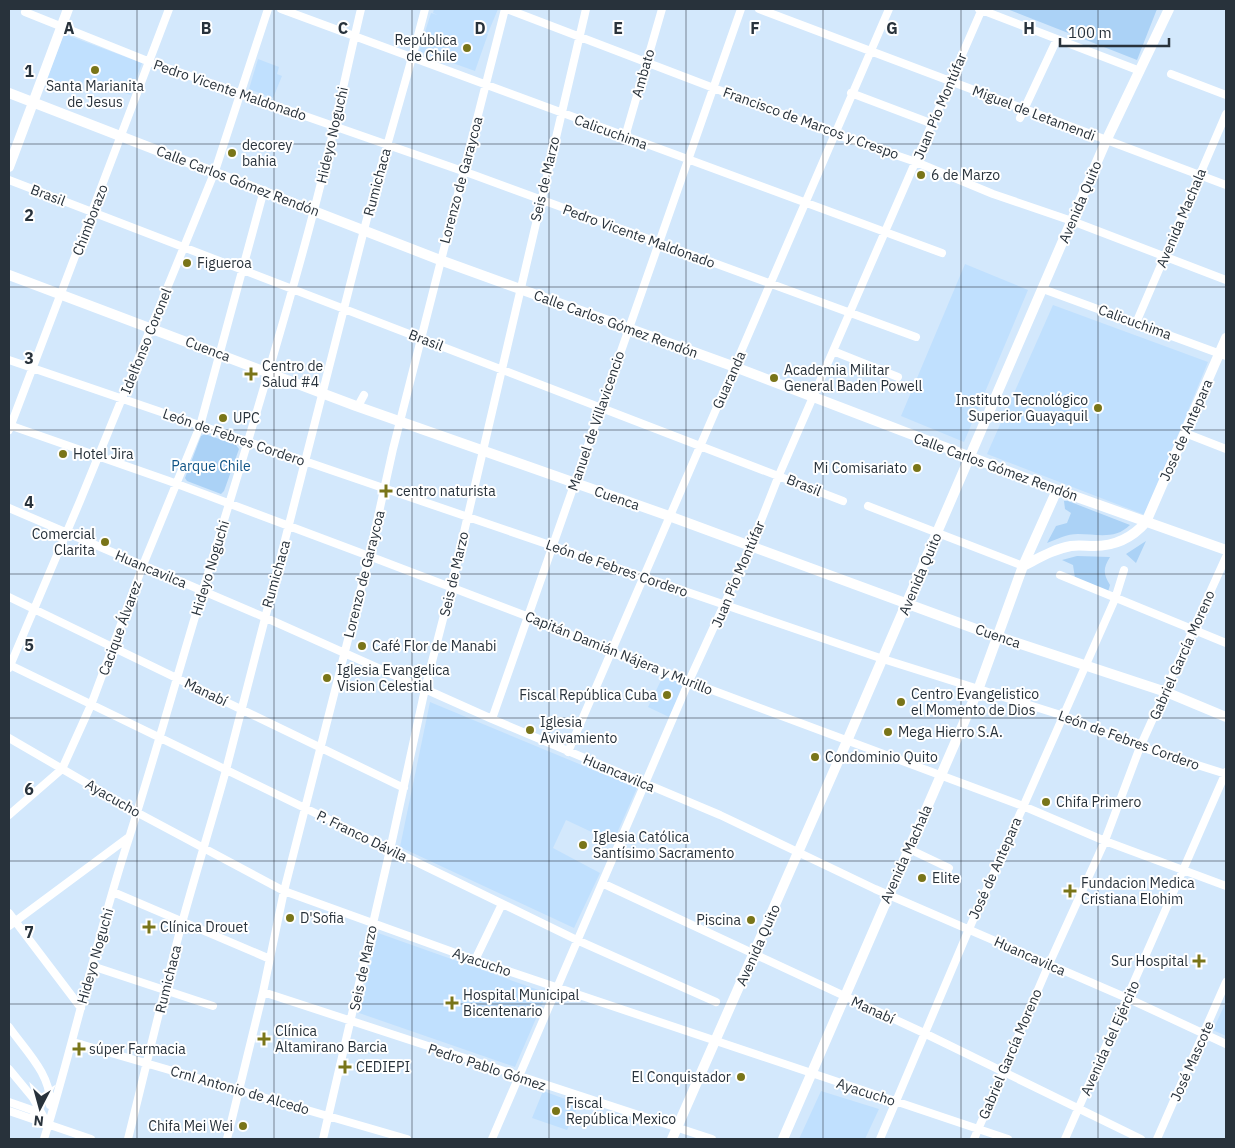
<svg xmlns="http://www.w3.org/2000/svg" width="1235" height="1148" viewBox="0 0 1235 1148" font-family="'IBM Plex Sans',sans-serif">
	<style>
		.built { fill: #c0e0fe }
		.green { fill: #abd2f6 }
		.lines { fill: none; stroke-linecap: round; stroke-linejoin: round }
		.minor { stroke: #fff; stroke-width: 8 }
		.major { stroke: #fff; stroke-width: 10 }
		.grid { fill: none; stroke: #28323b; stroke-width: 1; stroke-opacity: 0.55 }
		.poi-dot { fill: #797519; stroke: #fff; stroke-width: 2 }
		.labels { text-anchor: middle; stroke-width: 4; stroke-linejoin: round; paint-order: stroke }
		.poi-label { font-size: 14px; fill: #28323b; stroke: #fff; text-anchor: start }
		.street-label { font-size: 14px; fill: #28323b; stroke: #fff }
		.park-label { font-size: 14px; fill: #105486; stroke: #fff }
		.grid-label { font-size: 16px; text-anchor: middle; font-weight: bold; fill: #28323b; stroke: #fff; stroke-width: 4; stroke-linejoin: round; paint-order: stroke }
	</style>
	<rect width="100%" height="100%" fill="#d3e8fc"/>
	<path class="built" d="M434,9h64l-10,24 -9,-3 9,4 -13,37 -28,-10 7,-26 -8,26 -27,-10 12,-38 7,2 -5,-2z
		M64,34l78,29 -12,32 -45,-17 -5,12 -33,-11z
		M258,59l21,8 -2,7 5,2 -9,22 -24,-9z
		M965,264l63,26 -64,152 -63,-26z
		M1053,305l155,57 -63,153 -158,-61z
		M664,674l21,9 -16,34 -21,-10z
		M430,702l207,86 -24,54 -47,-22 -13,28 47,25 -26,55 -174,-81z
		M378,933l169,60 -32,74 -156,-54z
		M1226,1002v34l-13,-6z
		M543,1091l36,13 -12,26 -35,-12z
		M821,1091l58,18 -14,30h-66z"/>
	<path class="green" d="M1007,9h150l-20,51z
		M205,434l31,11 3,4 -15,42 -3,3 -34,-13 -2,-3 16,-42z
		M1064,501h4l62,24c-15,15 -33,9 -52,9 -11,0 -21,5 -31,9l9,-17 11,-3 4,-10 -6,-4z
		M1146,541l-10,22 -10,-9z
		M1077,556l33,1c-7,11 -7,17 0,28l-2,7 -33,-14 -2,-13 -11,-5z"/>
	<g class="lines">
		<path class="minor" d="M281,9l661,244
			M507,9l327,125 82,28 77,32 79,27 154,59
			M759,9l467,176
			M979,9l161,62
			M25,12l125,50 324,113 442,162
			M1171,74l55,21
			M851,93l82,31
			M1020,118l37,-79
			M625,137l37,-128
			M9,180l834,321
			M1043,289l183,67
			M1136,323l90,-209
			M833,351l65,26
			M9,360l874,299 181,57 76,31 86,27
			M358,406l6,-11
			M9,425l160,56 200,75 160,61 81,35 413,154 82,35 121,45
			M9,430l160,-421
			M1185,433l41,16
			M868,506l155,60
			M9,508l255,109 228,102 228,96 155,74 252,109 99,46
			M1060,575l166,68
			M9,597l395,191
			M10,665l569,276 137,61
			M9,668l71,-167 135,-330 53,-162
			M492,719l249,-710
			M9,738l129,75 146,78 191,69 533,179
			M568,752l321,-743
			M9,815l53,-46 29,-64 52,-140 57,-139 64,-236
			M909,849l40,19
			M604,884l320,149 217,106
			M113,892l157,67
			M9,913l72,95
			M9,926l120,-89
			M475,960l27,-56
			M92,966l121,40
			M263,992l449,147
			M9,1027c16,23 43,48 41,78
			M73,1042l334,97
			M9,1069l24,29 15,27
			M9,1102l23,8 11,10
			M9,1111l82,28
			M44,1139c31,-99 52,-201 85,-301 26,-82 49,-165 74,-248 38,-127 78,-253 111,-380 18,-67 31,-134 47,-201
			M128,1139c18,-72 35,-145 54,-216 14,-51 30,-102 44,-153 46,-180 93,-359 138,-540 19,-74 42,-147 61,-221
			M227,1139l36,-147 21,-101 86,-338 23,-104 112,-440
			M323,1139l67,-289 35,-161 26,-101 135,-579
			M492,1139l197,-458 62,-135 28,-71 203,-466
			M880,1139l89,-210 146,-330 9,-29
			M974,1139l75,-175 55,-121 36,-96 86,-190
			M1065,1139l161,-367
			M1157,1139l69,-157"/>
		<path class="major" d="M9,93l431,167 295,107 322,123 169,60
			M9,167l59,-158
			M9,275l347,131 313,110 315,116 182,60 60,25
			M1023,566c16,-8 31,-17 48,-20 8,-1 15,0 23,0 21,0 39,-9 52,-24l80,-184
			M672,1139l175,-398 259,-600 63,-132
			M783,1139l195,-449 45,-124 34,-76"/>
	</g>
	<path class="grid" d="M137,9v1130M274,9v1130M412,9v1130M549,9v1130M686,9v1130M823,9v1130M961,9v1130M1098,9v1130M9,144h1217M9,287h1217M9,430h1217M9,574h1217M9,718h1217M9,861h1217M9,1004h1217"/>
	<g class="poi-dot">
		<circle cx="467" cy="48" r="5"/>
		<circle cx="95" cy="70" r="5"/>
		<circle cx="232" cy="153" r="5"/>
		<circle cx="921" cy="175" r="5"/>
		<circle cx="187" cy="263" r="5"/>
		<path d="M248.5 366.5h5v5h5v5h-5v5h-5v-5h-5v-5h5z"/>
		<circle cx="774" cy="378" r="5"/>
		<circle cx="1098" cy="408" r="5"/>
		<circle cx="223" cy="418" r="5"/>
		<circle cx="63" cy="454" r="5"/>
		<circle cx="917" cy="468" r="5"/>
		<path d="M383.5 483.5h5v5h5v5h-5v5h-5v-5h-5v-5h5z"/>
		<circle cx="105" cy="542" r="5"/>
		<circle cx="362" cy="646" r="5"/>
		<circle cx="327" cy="678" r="5"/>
		<circle cx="667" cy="695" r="5"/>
		<circle cx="901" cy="702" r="5"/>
		<circle cx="530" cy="730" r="5"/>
		<circle cx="888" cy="732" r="5"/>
		<circle cx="815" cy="757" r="5"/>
		<circle cx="1046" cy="802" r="5"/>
		<circle cx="583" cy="845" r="5"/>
		<circle cx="922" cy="878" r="5"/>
		<path d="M1067.5 883.5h5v5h5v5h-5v5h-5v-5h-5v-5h5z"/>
		<circle cx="290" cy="918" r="5"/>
		<circle cx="751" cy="920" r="5"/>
		<path d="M146.5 919.5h5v5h5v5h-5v5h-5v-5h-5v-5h5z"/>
		<path d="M1196.5 953.5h5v5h5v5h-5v5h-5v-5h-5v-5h5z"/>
		<path d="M449.5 995.5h5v5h5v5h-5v5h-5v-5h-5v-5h5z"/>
		<path d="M261.5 1031.5h5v5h5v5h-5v5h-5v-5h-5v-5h5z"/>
		<path d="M76.5 1041.5h5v5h5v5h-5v5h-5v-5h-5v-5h5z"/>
		<path d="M342.5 1059.5h5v5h5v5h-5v5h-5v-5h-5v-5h5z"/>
		<circle cx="741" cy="1077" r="5"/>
		<circle cx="556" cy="1111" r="5"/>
		<circle cx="243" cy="1126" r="5"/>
	</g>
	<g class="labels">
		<g class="poi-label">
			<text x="457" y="45" text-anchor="end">República<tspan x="457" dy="16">de Chile</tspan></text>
			<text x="95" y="91" text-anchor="middle">Santa Marianita<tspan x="95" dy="16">de Jesus</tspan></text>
			<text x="242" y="150">decorey<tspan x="242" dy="16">bahia</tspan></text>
			<text x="931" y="180">6 de Marzo</text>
			<text x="197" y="268">Figueroa</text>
			<text x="262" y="371">Centro de<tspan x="262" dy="16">Salud #4</tspan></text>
			<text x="784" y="375">Academia Militar<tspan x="784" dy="16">General Baden Powell</tspan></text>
			<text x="1088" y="405" text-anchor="end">Instituto Tecnológico<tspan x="1088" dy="16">Superior Guayaquil</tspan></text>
			<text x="233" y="423">UPC</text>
			<text x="73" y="459">Hotel Jira</text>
			<text x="907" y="473" text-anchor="end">Mi Comisariato</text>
			<text x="396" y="496">centro naturista</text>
			<text x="95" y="539" text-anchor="end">Comercial<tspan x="95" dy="16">Clarita</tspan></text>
			<text x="372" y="651">Café Flor de Manabi</text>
			<text x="337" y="675">Iglesia Evangelica<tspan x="337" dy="16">Vision Celestial</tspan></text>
			<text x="911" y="699">Centro Evangelistico<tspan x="911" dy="16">el Momento de Dios</tspan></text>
			<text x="657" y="700" text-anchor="end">Fiscal República Cuba</text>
			<text x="540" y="727">Iglesia<tspan x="540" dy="16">Avivamiento</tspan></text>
			<text x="898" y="737">Mega Hierro S.A.</text>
			<text x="825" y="762">Condominio Quito</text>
			<text x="1056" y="807">Chifa Primero</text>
			<text x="593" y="842">Iglesia Católica<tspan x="593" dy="16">Santísimo Sacramento</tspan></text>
			<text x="932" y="883">Elite</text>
			<text x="1081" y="888">Fundacion Medica<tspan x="1081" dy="16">Cristiana Elohim</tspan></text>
			<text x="300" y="923">D'Sofia</text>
			<text x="741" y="925" text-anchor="end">Piscina</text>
			<text x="160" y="932">Clínica Drouet</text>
			<text x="1188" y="966" text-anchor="end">Sur Hospital</text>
			<text x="463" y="1000">Hospital Municipal<tspan x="463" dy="16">Bicentenario</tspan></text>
			<text x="275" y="1036">Clínica<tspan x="275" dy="16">Altamirano Barcia</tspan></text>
			<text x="89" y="1054">súper Farmacia</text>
			<text x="356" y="1072">CEDIEPI</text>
			<text x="731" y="1082" text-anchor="end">El Conquistador</text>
			<text x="566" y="1108">Fiscal<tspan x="566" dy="16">República Mexico</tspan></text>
			<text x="233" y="1131" text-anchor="end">Chifa Mei Wei</text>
		</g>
		<g class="street-label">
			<text transform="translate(643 73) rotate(-74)" y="5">Ambato</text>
			<text transform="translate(230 90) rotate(19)" y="5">Pedro Vicente Maldonado</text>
			<text transform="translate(940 106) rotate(-67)" y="5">Juan Pío Montúfar</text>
			<text transform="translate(1034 113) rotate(21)" y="5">Miguel de Letamendi</text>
			<text transform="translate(811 123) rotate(20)" y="5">Francisco de Marcos y Crespo</text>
			<text transform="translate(611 132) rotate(20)" y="5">Calicuchima</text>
			<text transform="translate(332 135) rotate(-77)" y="5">Hideyo Noguchi</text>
			<text transform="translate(545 179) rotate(-77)" y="5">Seis de Marzo</text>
			<text transform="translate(461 180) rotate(-75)" y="5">Lorenzo de Garaycoa</text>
			<text transform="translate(238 181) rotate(21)" y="5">Calle Carlos Gómez Rendón</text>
			<text transform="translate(377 182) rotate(-75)" y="5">Rumichaca</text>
			<text transform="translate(48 195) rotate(21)" y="5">Brasil</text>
			<text transform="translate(1080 202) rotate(-67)" y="5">Avenida Quito</text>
			<text transform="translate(1181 218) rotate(-67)" y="5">Avenida Machala</text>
			<text transform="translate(90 220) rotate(-69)" y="5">Chimborazo</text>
			<text transform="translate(639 236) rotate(20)" y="5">Pedro Vicente Maldonado</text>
			<text transform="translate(1135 322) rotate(20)" y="5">Calicuchima</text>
			<text transform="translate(616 324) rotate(20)" y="5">Calle Carlos Gómez Rendón</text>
			<text transform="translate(426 340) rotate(21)" y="5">Brasil</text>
			<text transform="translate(146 341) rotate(-68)" y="5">Idelfonso Coronel</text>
			<text transform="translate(208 349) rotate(21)" y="5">Cuenca</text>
			<text transform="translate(729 380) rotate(-66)" y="5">Guaranda</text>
			<text transform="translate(596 421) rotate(-71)" y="5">Manuel de Villavicencio</text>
			<text transform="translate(1186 430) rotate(-66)" y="5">José de Antepara</text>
			<text transform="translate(234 437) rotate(19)" y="5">León de Febres Cordero</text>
			<text transform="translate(996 467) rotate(20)" y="5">Calle Carlos Gómez Rendón</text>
			<text transform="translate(804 485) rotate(22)" y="5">Brasil</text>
			<text transform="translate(617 498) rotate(19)" y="5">Cuenca</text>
			<text transform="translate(210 568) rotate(-73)" y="5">Hideyo Noguchi</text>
			<text transform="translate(617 568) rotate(19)" y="5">León de Febres Cordero</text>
			<text transform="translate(151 569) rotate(23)" y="5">Huancavilca</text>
			<text transform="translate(276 574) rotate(-74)" y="5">Rumichaca</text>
			<text transform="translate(364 574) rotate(-76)" y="5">Lorenzo de Garaycoa</text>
			<text transform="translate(454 574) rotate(-77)" y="5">Seis de Marzo</text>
			<text transform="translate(738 574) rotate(-67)" y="5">Juan Pío Montúfar</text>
			<text transform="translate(920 574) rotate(-67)" y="5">Avenida Quito</text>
			<text transform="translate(120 628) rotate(-70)" y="5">Cacique Álvarez</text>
			<text transform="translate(998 636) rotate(19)" y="5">Cuenca</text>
			<text transform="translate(619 653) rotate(22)" y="5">Capitán Damián Nájera y Murillo</text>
			<text transform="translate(1182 655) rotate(-66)" y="5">Gabriel García Moreno</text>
			<text transform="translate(206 692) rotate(26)" y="5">Manabí</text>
			<text transform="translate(1129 740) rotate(20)" y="5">León de Febres Cordero</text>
			<text transform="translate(619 773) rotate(23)" y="5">Huancavilca</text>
			<text transform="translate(113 798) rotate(30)" y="5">Ayacucho</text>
			<text transform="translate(362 836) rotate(26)" y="5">P. Franco Dávila</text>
			<text transform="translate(906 854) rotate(-66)" y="5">Avenida Machala</text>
			<text transform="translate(995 868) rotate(-66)" y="5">José de Antepara</text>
			<text transform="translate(758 945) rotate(-66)" y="5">Avenida Quito</text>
			<text transform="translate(95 956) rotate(-74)" y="5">Hideyo Noguchi</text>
			<text transform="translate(1030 956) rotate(24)" y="5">Huancavilca</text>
			<text transform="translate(482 962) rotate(19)" y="5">Ayacucho</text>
			<text transform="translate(363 968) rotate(-78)" y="5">Seis de Marzo</text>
			<text transform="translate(168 979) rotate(-76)" y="5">Rumichaca</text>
			<text transform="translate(873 1010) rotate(25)" y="5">Manabí</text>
			<text transform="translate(1110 1038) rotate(-66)" y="5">Avenida del Ejército</text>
			<text transform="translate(1010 1054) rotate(-67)" y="5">Gabriel García Moreno</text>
			<text transform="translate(1192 1061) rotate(-66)" y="5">José Mascote</text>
			<text transform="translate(487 1067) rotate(18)" y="5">Pedro Pablo Gómez</text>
			<text transform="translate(240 1090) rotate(16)" y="5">Crnl Antonio de Alcedo</text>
			<text transform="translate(866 1092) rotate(18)" y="5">Ayacucho</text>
		</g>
		<g class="park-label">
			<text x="211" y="471">Parque Chile</text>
		</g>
	</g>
	<g class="grid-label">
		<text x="69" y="34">A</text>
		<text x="206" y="34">B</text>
		<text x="343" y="34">C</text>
		<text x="480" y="34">D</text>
		<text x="618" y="34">E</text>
		<text x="755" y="34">F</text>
		<text x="892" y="34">G</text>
		<text x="1029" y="34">H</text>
		<text x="29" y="77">1</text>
		<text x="29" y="221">2</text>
		<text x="29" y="364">3</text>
		<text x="29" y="508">4</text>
		<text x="29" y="651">5</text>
		<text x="29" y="795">6</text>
		<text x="29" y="938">7</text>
	</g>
	<rect width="1235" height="1148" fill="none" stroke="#28323b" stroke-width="20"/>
	<g transform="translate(40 1108) rotate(186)" stroke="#ffffff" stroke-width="4" paint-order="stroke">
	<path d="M0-4L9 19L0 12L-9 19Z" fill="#28323b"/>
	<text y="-8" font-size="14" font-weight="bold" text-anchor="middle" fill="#28323b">N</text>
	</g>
	<path d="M1060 38v8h109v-8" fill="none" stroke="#28323b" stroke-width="2.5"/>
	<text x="1068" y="38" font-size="15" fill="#28323b" stroke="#ffffff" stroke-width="4" paint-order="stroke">100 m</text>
</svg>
